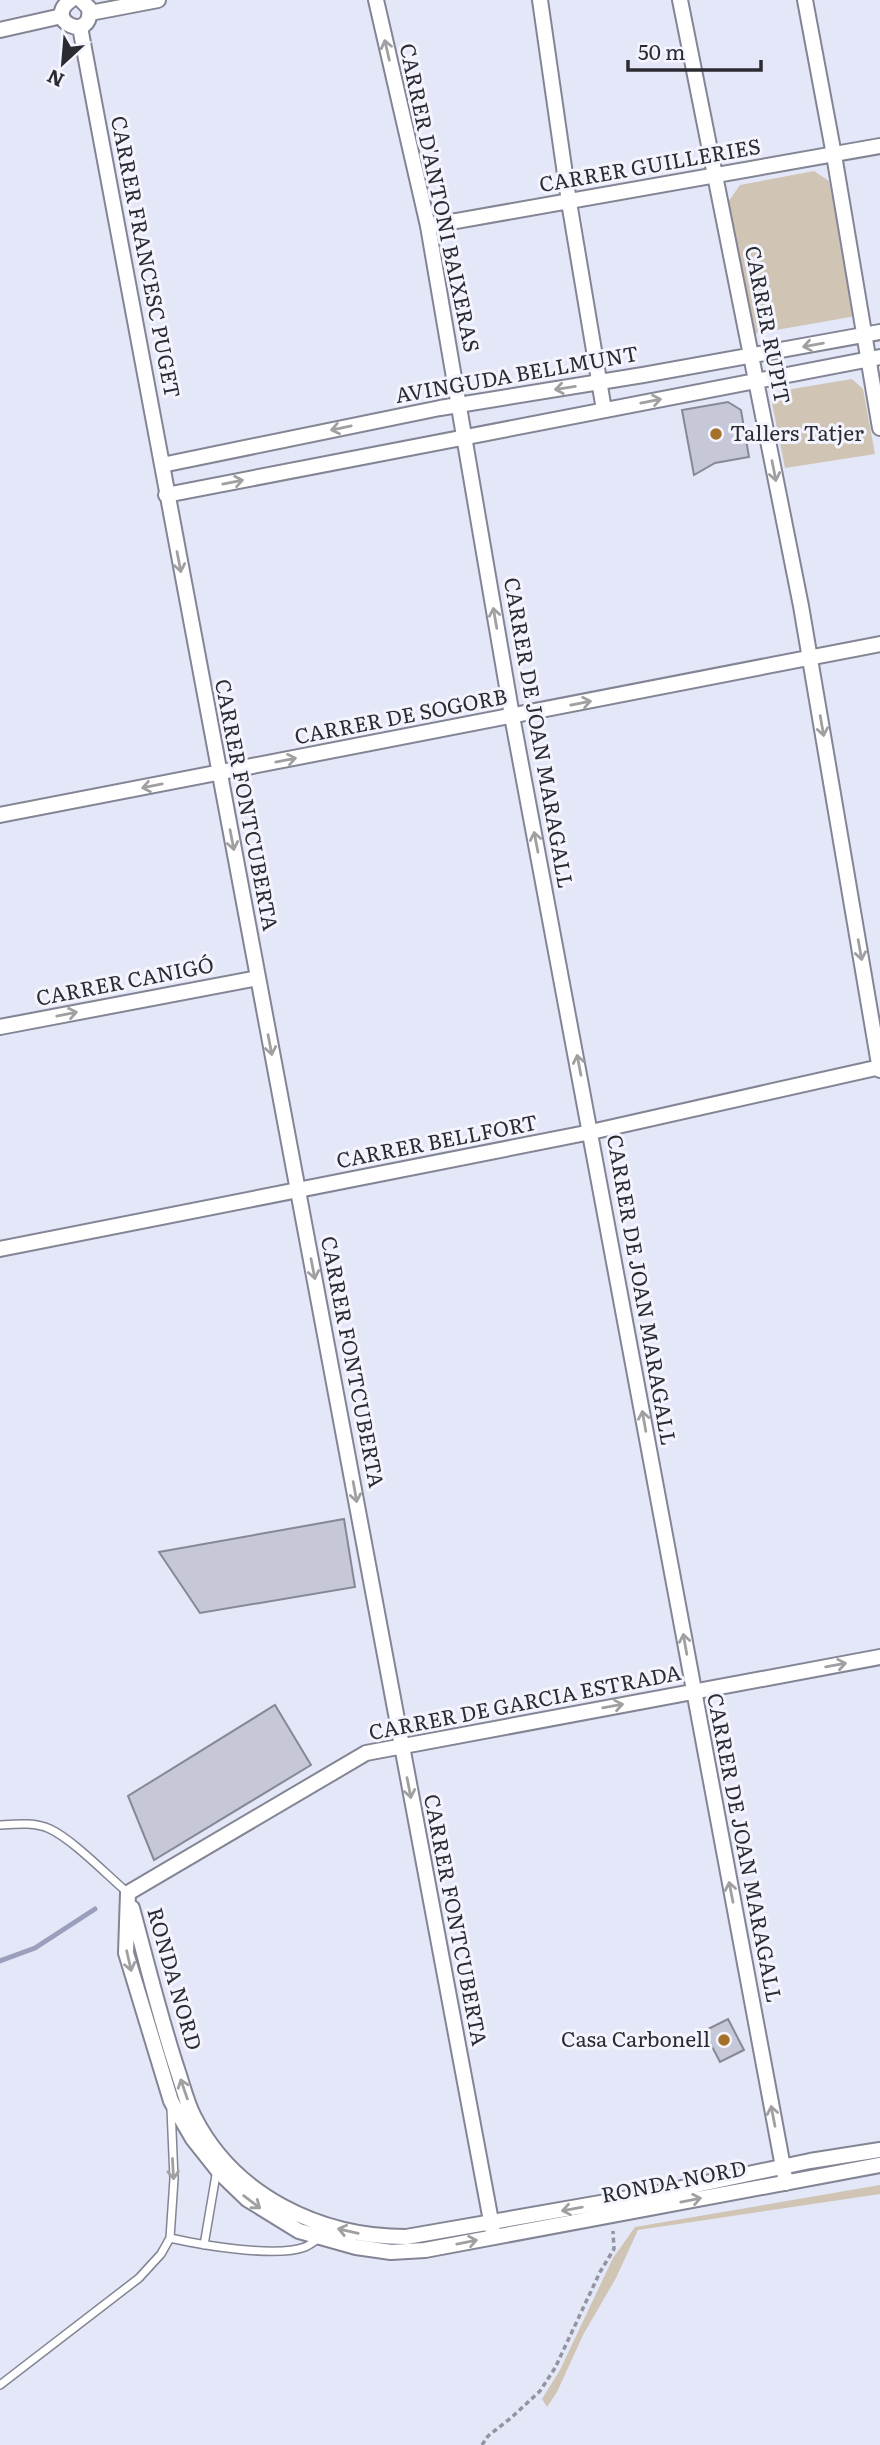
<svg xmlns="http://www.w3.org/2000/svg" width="880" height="2445" viewBox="0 0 880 2445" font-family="Literata,serif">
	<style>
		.green { fill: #d0c4b4 }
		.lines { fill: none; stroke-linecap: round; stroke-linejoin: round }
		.stream { stroke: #9c9fbc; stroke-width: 5 }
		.building { fill: #c6c8d8; stroke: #868897; stroke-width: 2 }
		.service-casing { stroke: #838594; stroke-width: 10 }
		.minor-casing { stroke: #838594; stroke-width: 18 }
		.path { stroke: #92949f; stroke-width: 3.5; stroke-dasharray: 5 3.5; stroke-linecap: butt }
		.service { stroke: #fff; stroke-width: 7 }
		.minor { stroke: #fff; stroke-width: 14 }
		.oneway { stroke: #a0a0a3 }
		.poi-dot { fill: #a37127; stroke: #f3f4fe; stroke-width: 2.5 }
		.labels { text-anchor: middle; stroke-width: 6; stroke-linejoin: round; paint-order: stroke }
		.street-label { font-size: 21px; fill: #2b2c32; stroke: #f3f4fe }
		.poi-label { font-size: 21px; fill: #2b2c32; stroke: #f3f4fe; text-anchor: start }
	</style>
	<rect width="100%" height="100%" fill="#e4e7f7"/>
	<path class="green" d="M814,171l15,10 27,135 -103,18 -25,-132 12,-17z
		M852,379l11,10 12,65 -90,14 -13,-65 8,-12z
		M880,2185v9l-242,36 -22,48 -33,57 -26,57 -10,15 -5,-8 18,-29 53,-112 22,-31z"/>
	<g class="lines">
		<path class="stream" d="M0,1961l35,-13 60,-39"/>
	</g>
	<path class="building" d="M728,402l13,8 8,47 -34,6 -21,12 -12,-65z
		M344,1519l11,68 -155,26 -41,-61z
		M275,1705l36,60 -157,95 -26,-64z
		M728,2019l16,31 -24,12 -16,-31z"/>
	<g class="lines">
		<defs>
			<path id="service" d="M0,1825c16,-1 35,-3 50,4 22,10 58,47 78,64
				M170,2238c31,7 106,20 135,9 5,-2 10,-6 14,-9
				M204,2245l13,-76
				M0,2385l139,-107 22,-24 9,-16 4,-59 -3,-71"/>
			<path id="minor" d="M71,0c-30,21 23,44 18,8l-8,-8
				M376,0l52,226 84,490 274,1467
				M540,0l29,202 35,208
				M680,0l121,606 79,464
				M805,0l29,155 46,273
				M90,13l68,-13
				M80,27l414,2210
				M0,30l62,-14
				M428,226l452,-80
				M162,465l278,-57 203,-33 237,-43
				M166,495l714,-138
				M0,815l880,-171
				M0,1027l258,-49
				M0,1249l591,-117 289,-65
				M128,1893l-2,60 45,148 22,38 27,34 27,26 52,32 57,16 35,5 34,-2 455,-85
				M128,1893l238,-140 514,-96
				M132,1908c15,55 28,110 46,164 5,15 9,32 16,45 40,79 126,120 212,120l257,-45 147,-31 70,-11"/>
		</defs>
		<use href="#service" class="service-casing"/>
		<use href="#minor" class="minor-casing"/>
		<path class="path" d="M482,2445l6,-9 24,-19 28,-26 15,-23 45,-96 14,-23 -1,-18"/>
		<use href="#service" class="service"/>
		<use href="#minor" class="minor"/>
	</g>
	<defs><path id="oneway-shaft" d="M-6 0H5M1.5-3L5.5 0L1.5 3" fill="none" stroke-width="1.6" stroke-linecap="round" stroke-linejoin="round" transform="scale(1.75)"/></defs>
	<g class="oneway">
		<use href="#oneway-shaft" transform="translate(387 50) rotate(-103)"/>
		<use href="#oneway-shaft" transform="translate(813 345) rotate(170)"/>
		<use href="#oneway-shaft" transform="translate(565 388) rotate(171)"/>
		<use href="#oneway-shaft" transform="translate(651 401) rotate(-11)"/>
		<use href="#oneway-shaft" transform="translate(341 428) rotate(168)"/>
		<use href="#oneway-shaft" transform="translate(774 471) rotate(79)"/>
		<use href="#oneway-shaft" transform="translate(233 482) rotate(-11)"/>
		<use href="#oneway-shaft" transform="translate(179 562) rotate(79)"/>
		<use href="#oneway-shaft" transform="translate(495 618) rotate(-100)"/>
		<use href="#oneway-shaft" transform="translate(581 703) rotate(-11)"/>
		<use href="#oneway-shaft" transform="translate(822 726) rotate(80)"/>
		<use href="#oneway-shaft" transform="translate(286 760) rotate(-11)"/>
		<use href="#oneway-shaft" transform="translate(152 786) rotate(169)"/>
		<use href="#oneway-shaft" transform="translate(232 840) rotate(79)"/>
		<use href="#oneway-shaft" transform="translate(536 842) rotate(-101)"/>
		<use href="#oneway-shaft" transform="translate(860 950) rotate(80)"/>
		<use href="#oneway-shaft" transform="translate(67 1014) rotate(-11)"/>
		<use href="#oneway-shaft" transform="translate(270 1045) rotate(79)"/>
		<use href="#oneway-shaft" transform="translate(579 1065) rotate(-101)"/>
		<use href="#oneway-shaft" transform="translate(313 1269) rotate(79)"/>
		<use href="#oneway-shaft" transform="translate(644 1421) rotate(-100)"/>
		<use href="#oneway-shaft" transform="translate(355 1492) rotate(80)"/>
		<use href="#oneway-shaft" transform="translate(685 1644) rotate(-100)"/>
		<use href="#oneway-shaft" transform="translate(836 1665) rotate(-10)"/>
		<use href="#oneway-shaft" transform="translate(613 1706) rotate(-10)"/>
		<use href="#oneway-shaft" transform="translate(409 1788) rotate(79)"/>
		<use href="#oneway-shaft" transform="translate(731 1892) rotate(-101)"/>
		<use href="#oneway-shaft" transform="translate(129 1961) rotate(77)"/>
		<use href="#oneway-shaft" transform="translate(184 2089) rotate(-109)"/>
		<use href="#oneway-shaft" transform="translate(773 2116) rotate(-101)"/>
		<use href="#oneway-shaft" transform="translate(173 2169) rotate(87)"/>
		<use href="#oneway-shaft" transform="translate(691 2200) rotate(-11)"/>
		<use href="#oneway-shaft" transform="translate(252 2202) rotate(37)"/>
		<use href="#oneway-shaft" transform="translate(572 2209) rotate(170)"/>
		<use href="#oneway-shaft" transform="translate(348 2231) rotate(-167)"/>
		<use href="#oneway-shaft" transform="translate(467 2242) rotate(-11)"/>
	</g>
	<g class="poi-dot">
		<circle cx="716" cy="434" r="7"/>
		<circle cx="724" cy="2040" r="7"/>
	</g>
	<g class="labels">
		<g class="street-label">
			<text transform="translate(650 166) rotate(-10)" y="7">CARRER GUILLERIES</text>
			<text transform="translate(439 198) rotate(78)" y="7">CARRER D'ANTONI BAIXERAS</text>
			<text transform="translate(145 257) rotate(79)" y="7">CARRER FRANCESC PUGET</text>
			<text transform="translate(767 325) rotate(79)" y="7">CARRER RUPIT</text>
			<text transform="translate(517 375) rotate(-10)" y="7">AVINGUDA BELLMUNT</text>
			<text transform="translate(401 717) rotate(-11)" y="7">CARRER DE SOGORB</text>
			<text transform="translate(538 733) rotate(80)" y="7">CARRER DE JOAN MARAGALL</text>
			<text transform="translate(246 805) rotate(79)" y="7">CARRER FONTCUBERTA</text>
			<text transform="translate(125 982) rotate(-11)" y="7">CARRER CANIGÓ</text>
			<text transform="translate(437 1142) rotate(-11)" y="7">CARRER BELLFORT</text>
			<text transform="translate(641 1290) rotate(80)" y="7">CARRER DE JOAN MARAGALL</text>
			<text transform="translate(352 1362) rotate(79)" y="7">CARRER FONTCUBERTA</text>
			<text transform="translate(525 1703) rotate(-11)" y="7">CARRER DE GARCIA ESTRADA</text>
			<text transform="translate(744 1848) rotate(79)" y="7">CARRER DE JOAN MARAGALL</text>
			<text transform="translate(455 1920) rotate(79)" y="7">CARRER FONTCUBERTA</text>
			<text transform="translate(174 1979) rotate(74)" y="7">RONDA NORD</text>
			<text transform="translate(674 2182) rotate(-11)" y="7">RONDA NORD</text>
		</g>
		<g class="poi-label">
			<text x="730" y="441">Tallers Tatjer</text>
			<text x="710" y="2047" text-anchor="end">Casa Carbonell</text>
		</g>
	</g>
	<g transform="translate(63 63) rotate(206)" stroke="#f3f4fe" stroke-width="5" paint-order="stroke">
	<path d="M0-5L12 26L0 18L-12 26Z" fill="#2b2c32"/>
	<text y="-10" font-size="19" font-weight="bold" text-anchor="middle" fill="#2b2c32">N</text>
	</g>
	<path d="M628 60v10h133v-10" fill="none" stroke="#2b2c32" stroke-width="3.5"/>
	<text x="638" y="60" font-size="21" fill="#2b2c32" stroke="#f3f4fe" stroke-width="5" paint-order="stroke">50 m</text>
</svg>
